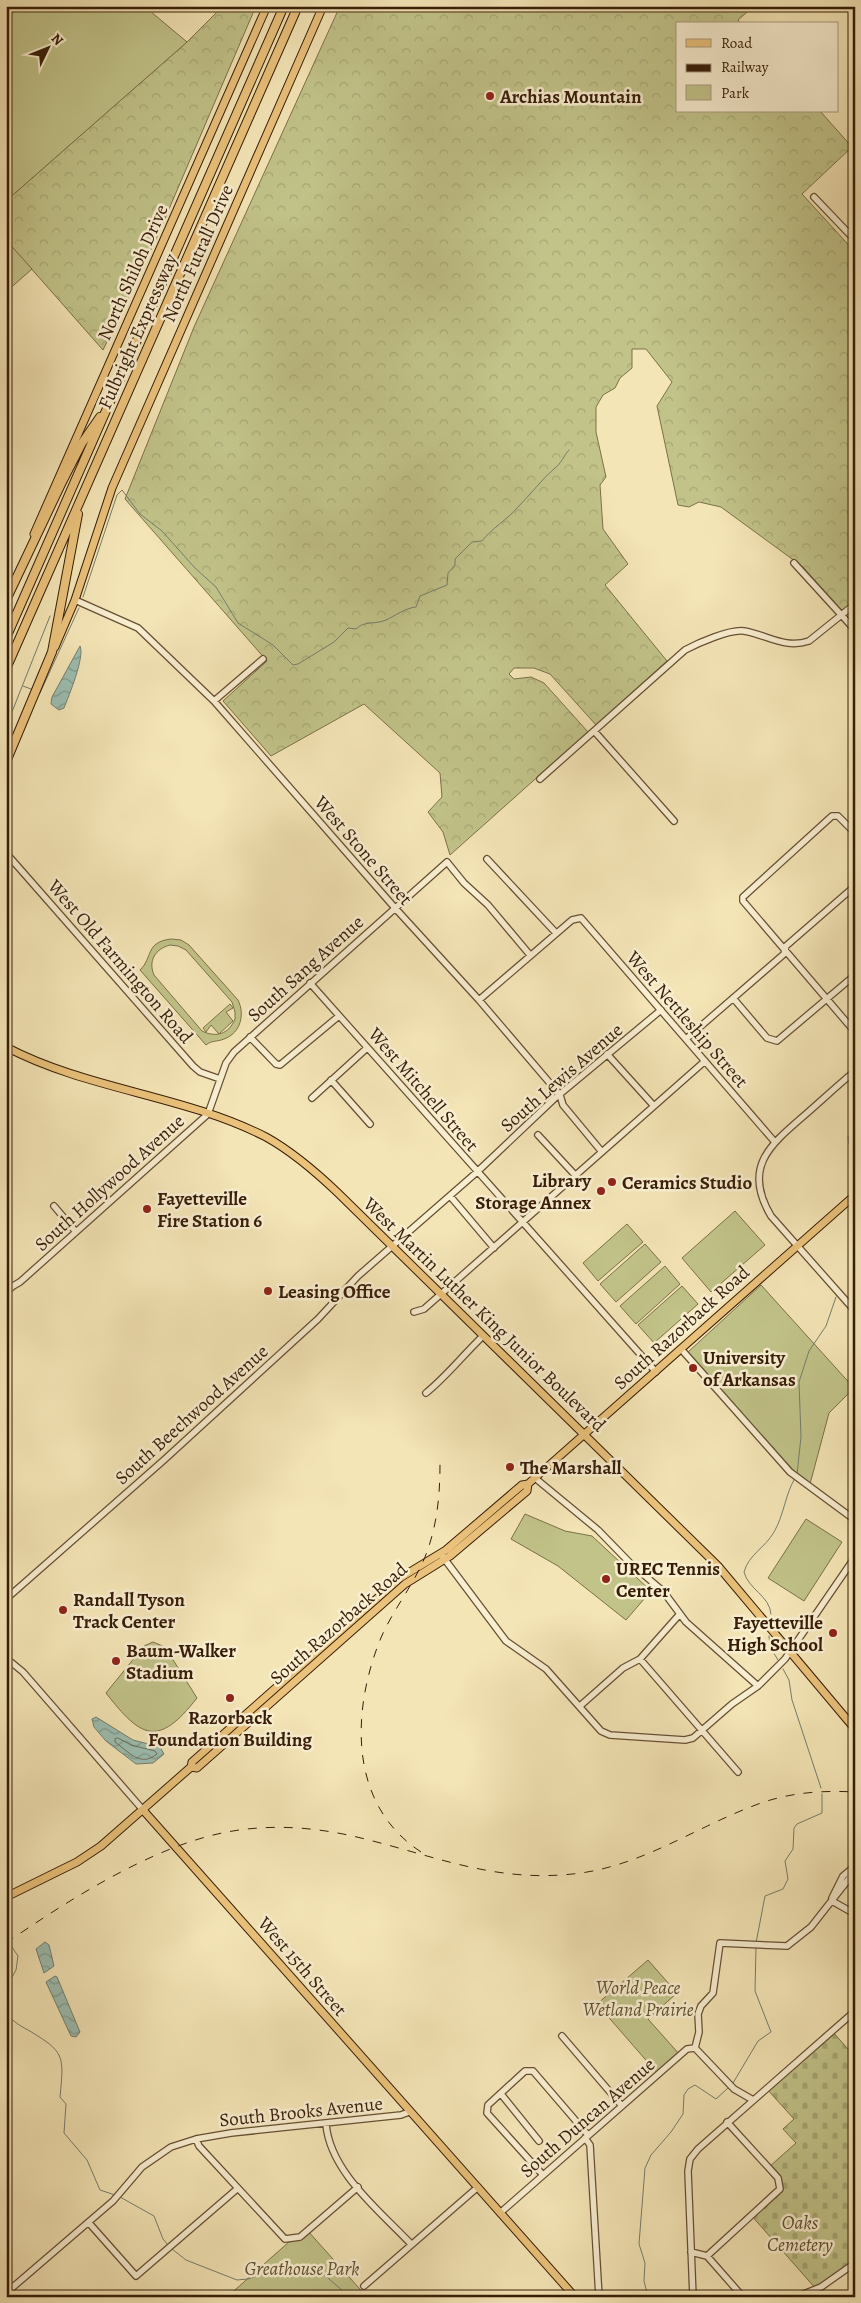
<svg xmlns="http://www.w3.org/2000/svg" width="861" height="2303" viewBox="0 0 861 2303" font-family="Alegreya,serif">
	<style>
		.forest { fill: url(#forest-crowns); stroke: #7c7048 }
		.cemetery { fill: url(#cemetery-stones); stroke: #7c7048 }
		.green { fill: #c1c389; stroke: #7c7048; fill-rule: evenodd }
		.water { fill: url(#water-waves); stroke: #747e6e }
		.lines { fill: none; stroke-linecap: round; stroke-linejoin: round }
		.shore { stroke: #6a6e5d; stroke-width: 1 }
		.stream { stroke: #747e6e; stroke-width: 1 }
		.minor-casing { stroke: #664f34; stroke-width: 8 }
		.major-casing { stroke: #371d08; stroke-width: 9 }
		.highway-casing { stroke: #371d08; stroke-width: 10 }
		.minor { stroke: #f8eed0; stroke-width: 5.5 }
		.major { stroke: #eac27b; stroke-width: 7 }
		.highway { stroke: #eac27b; stroke-width: 8 }
		.rail { stroke: #371d08; stroke-width: 1; stroke-dasharray: 9 9; stroke-linecap: butt }
		.poi-dot { fill: #8f2418; stroke: #f8eed0; stroke-width: 2 }
		.labels { text-anchor: middle; stroke-width: 5; stroke-linejoin: round; paint-order: stroke }
		.poi-label { font-size: 19px; font-weight: bold; fill: #371d08; stroke: #f8eed0; text-anchor: start }
		.street-label { font-size: 19px; fill: #371d08; stroke: #f8eed0 }
		.park-label { font-size: 19px; font-style: italic; fill: #604f2f; stroke: #f8eed0 }
	</style>
	<defs>
		<pattern id="forest-crowns" width="20" height="18" patternUnits="userSpaceOnUse" patternTransform="scale(1.25)"><rect width="20" height="18" fill="#c1c389"/><path d="M2 6a3 3 0 1 1 6 0M12 15a3 3 0 1 1 6 0" fill="none" stroke="#a6a775"/></pattern>
		<pattern id="cemetery-stones" width="16" height="16" patternUnits="userSpaceOnUse" patternTransform="scale(1.25)"><rect width="16" height="16" fill="#c1c389"/><path d="M2 7V4a2 2 0 0 1 4 0v3zM10 15v-3a2 2 0 0 1 4 0v3z" fill="#a6a775"/></pattern>
		<pattern id="water-waves" width="16" height="10" patternUnits="userSpaceOnUse" patternTransform="scale(1.25)"><rect width="16" height="10" fill="#9cbeb2"/><path d="M0 5q4-4 8 0t8 0" fill="none" stroke="#809a8f"/></pattern>
	</defs>
	<rect width="100%" height="100%" fill="#f4e5b6"/>
	<filter id="stains"><feTurbulence type="fractalNoise" baseFrequency=".004" numOctaves="4"/><feColorMatrix values="0 0 0 0 .2 0 0 0 0 .09 0 0 0 0 .02 0 0 0 .5 -.17"/></filter>
	<radialGradient id="worn" r=".72"><stop offset=".6" stop-color="#630" stop-opacity="0"/><stop offset="1" stop-color="#630" stop-opacity=".3"/></radialGradient>
	<path class="forest" d="M223,6h33l-99,231 -54,113 -97,-110v-39l181,-159z
		M340,6h414l-16,14 3,4h-64v87h143l32,36 -50,47 53,58v373l-52,-58 -82,-60 -22,-5 -10,5 -11,-2 -21,-99 15,-24 -26,-33h-14v19l-12,10 -5,10 -12,7 -7,12v25l10,45 -6,8 3,44 25,35 -23,21 62,76 -71,64 -46,-51 -16,-6h-20l-5,6 5,5 17,-2 13,6 44,49 -138,123 -7,-23 -15,-20 14,-15 -2,-24 -76,-69 -93,52 -48,-55 44,-40 -142,-162 69,-172z"/>
	<path class="cemetery" d="M832,2031l23,26v206l-39,26 -65,-74 30,-30 -12,-18 27,-24 -13,-14 11,-10 -28,-31z"/>
	<path class="green" d="M6,6h138l43,36 -181,159z
		M6,240l26,29 -26,23z
		M171,939l10,1 8,5 49,55c7,14 3,33 -14,39 -7,3 -12,1 -18,6l-66,-75c13,-12 5,-28 31,-31zM170,945l8,1 8,4 46,52 3,10v7c-6,15 -19,19 -33,12l-48,-56c-6,-14 1,-26 16,-30z
		M230,1004l3,4 -7,4 7,9 -14,13 -8,-9 -5,7 -3,-4z
		M735,1211l30,34 -54,47 -29,-34z
		M627,1224l16,18 -45,39 -15,-18z
		M645,1244l16,18 -45,40 -16,-18z
		M665,1266l15,18 -44,40 -16,-18z
		M761,1285l93,103 -25,25 -19,71 -18,-15 -104,-117z
		M682,1286l16,18 -44,39 -16,-18z
		M525,1514l40,17 27,5 59,55 -25,29 -68,-54 -47,-27z
		M806,1519l36,23 -38,59 -36,-23z
		M153,1642l12,5 32,51c-39,50 -56,40 -91,-5l38,-47z
		M648,1960l29,33 -29,26 32,36 -22,19 -61,-70z
		M307,2230l60,67h-140l63,-56z"/>
	<path class="water" d="M80,646c5,11 -11,49 -16,62l-5,2 -8,-6 1,-7z
		M96,1717l37,23 27,7 4,7 -11,9 -17,1 -30,-23 -12,-14 -2,-8z
		M45,1942l4,3 5,21 -10,7 -8,-24z
		M55,1976l2,1 23,55 -4,5 -5,-1 -25,-54z"/>
	<g class="lines">
		<path class="shore" d="M118,1738l13,7 24,6 2,3c-17,14 -29,-3 -42,-12v-3z"/>
		<path class="stream" d="M83,597l34,-102 5,-5 18,24 22,17 33,37 21,19 22,36 35,22 20,20 5,-1 36,-22 14,-14 8,1c9,-9 19,-4 30,-9 9,-4 19,-12 30,-13l4,-11 27,-11 1,-12 7,-8v-6l17,-17 10,-1c10,-13 25,-21 36,-34 13,-13 23,-27 37,-39 6,-4 9,-13 14,-18
			M23,686l8,3
			M40,693l39,-85
			M6,727l44,-111
			M849,1144l-1,-7 7,-8
			M797,1474l4,-37 -2,-55 10,-31 17,-25 10,-29
			M771,1614c-1,-18 -23,-25 -27,-42 5,-18 21,-24 30,-40 10,-17 11,-37 21,-54
			M769,1636l1,11 8,13
			M783,1669l6,11 3,20 29,88
			M6,1938l12,18 -2,14 -10,18
			M756,1943l9,-47 18,-7 5,-10 -3,-18 8,-12 1,-21 3,-4 25,-11v-19
			M6,2013c5,7 14,13 22,17 37,22 36,25 32,67l6,7 -2,29 23,27 13,30 15,5
			M733,2083l25,-42 13,-9 -16,-41 1,-44
			M120,2197l34,19 9,23 5,6
			M172,2249l14,11 51,20 11,-1 28,-10 16,3 22,-3 8,4 28,24
			M648,2297l-4,-16 1,-18 -6,-19 6,-76 6,-13 20,-23 12,-18 1,-19 4,-6 7,-4 21,14 12,-11"/>
		<defs>
			<path id="minor" d="M814,197l41,43
				M794,563l61,67
				M75,600l63,28 76,73 181,207 84,92 81,95 3,10 39,47
				M214,701l49,-42
				M595,732l79,89
				M540,779l145,-129c13,-7 45,-21 59,-19 24,4 40,18 65,10l46,-37
				M855,833l-17,-17h-6l-89,81v4l112,131
				M6,853l187,213 7,6 20,7
				M487,859l69,74
				M310,983l346,389
				M733,998l34,40 10,3 78,-66
				M479,1000l93,-80 9,-2 193,223
				M250,1037l26,27 4,1 59,-49
				M686,1039l98,-85 2,-8 69,-60
				M607,1054l47,52
				M855,1071c-17,14 -33,29 -49,43 -36,31 -64,53 -35,102l84,95
				M331,1080l39,44
				M312,1098l55,-50
				M538,1135l37,40
				M450,1196l44,52
				M54,1206l22,26
				M6,1278l5,10
				M6,1290l14,-8 188,-168 18,-51 8,-11 213,-190 17,21 24,22 42,50
				M414,1312l10,-3 281,-248
				M681,1349l109,123 65,48
				M426,1393c21,-17 38,-39 57,-57
				M535,1478l63,52 34,35 31,26 23,31 72,64
				M443,1557l63,84 40,28 55,62 9,4 75,5 8,-2 39,-34 26,-18 27,-27 70,-102
				M6,1599l158,-139 154,-141 40,-43 119,-104 77,-73 107,-89
				M6,1658l17,14 120,138
				M640,1659l98,113
				M580,1706l43,-38 17,-9 39,-44
				M832,1898l11,-22 12,-10
				M832,1901l23,13
				M562,2036l60,70
				M695,2048l4,-16 -1,-18 3,-8 12,-13 7,-50 67,3 24,-19 44,-56
				M695,2048l39,41 19,11
				M501,2094l38,47
				M326,2124c4,48 54,87 85,120
				M585,2138l5,7 9,152
				M196,2139l3,7 86,93 15,-2 58,-50
				M543,2175l-56,-62 1,-8 37,-34h8l55,64
				M500,2213l187,-164 8,-1
				M89,2223l47,53 101,-87
				M691,2252l16,4 73,-67 -2,-11 -51,-56
				M707,2256l36,41
				M364,2286l114,-99
				M6,2293l107,-92 29,-34 29,-20 25,-8 35,-6 170,-18 8,-3
				M693,2297l-5,-126 2,-12 8,-10 157,-138
				M796,2297l25,-10 34,-24"/>
			<path id="major" d="M34,534l233,-528
				M55,647l20,-47 37,-112 211,-482
				M6,1047c82,43 178,48 260,90 27,15 50,35 72,56l380,373 137,163
				M191,1767l6,1 208,-184 45,-28 77,-65 1,-7
				M143,1810l432,487
				M6,1897l71,-35 24,-16 90,-79 1,-5 208,-184 46,-28 76,-65 6,-1 327,-289"/>
			<path id="highway" d="M6,600l55,-116 21,-41 18,-26
				M6,638l278,-632
				M6,669l292,-663
				M6,762l46,-110 26,-138"/>
		</defs>
		<use href="#minor" class="minor-casing"/>
		<use href="#major" class="major-casing"/>
		<use href="#highway" class="highway-casing"/>
		<use href="#minor" class="minor"/>
		<use href="#major" class="major"/>
		<use href="#highway" class="highway"/>
		<path class="rail" d="M421,1852c-72,-47 -70,-139 -41,-212 12,-29 33,-54 45,-83 12,-30 15,-61 15,-93
			M6,1943c61,-42 144,-95 216,-110 48,-10 96,-6 143,6 76,19 135,45 216,34 63,-9 114,-45 172,-67 32,-13 67,-16 102,-14"/>
	</g>
	<g class="poi-dot">
		<circle cx="490" cy="96" r="5"/>
		<circle cx="612" cy="1182" r="5"/>
		<circle cx="601" cy="1191" r="5"/>
		<circle cx="147" cy="1209" r="5"/>
		<circle cx="268" cy="1291" r="5"/>
		<circle cx="693" cy="1368" r="5"/>
		<circle cx="510" cy="1467" r="5"/>
		<circle cx="606" cy="1579" r="5"/>
		<circle cx="63" cy="1610" r="5"/>
		<circle cx="833" cy="1633" r="5"/>
		<circle cx="116" cy="1661" r="5"/>
		<circle cx="230" cy="1698" r="5"/>
	</g>
	<g class="labels">
		<g class="poi-label">
			<text x="500" y="103">Archias Mountain</text>
			<text x="591" y="1187" text-anchor="end">Library<tspan x="591" dy="22">Storage Annex</tspan></text>
			<text x="622" y="1189">Ceramics Studio</text>
			<text x="157" y="1205">Fayetteville<tspan x="157" dy="22">Fire Station 6</tspan></text>
			<text x="278" y="1298">Leasing Office</text>
			<text x="703" y="1364">University<tspan x="703" dy="22">of Arkansas</tspan></text>
			<text x="520" y="1474">The Marshall</text>
			<text x="616" y="1575">UREC Tennis<tspan x="616" dy="22">Center</tspan></text>
			<text x="73" y="1606">Randall Tyson<tspan x="73" dy="22">Track Center</tspan></text>
			<text x="823" y="1629" text-anchor="end">Fayetteville<tspan x="823" dy="22">High School</tspan></text>
			<text x="126" y="1657">Baum-Walker<tspan x="126" dy="22">Stadium</tspan></text>
			<text x="230" y="1724" text-anchor="middle">Razorback<tspan x="230" dy="22">Foundation Building</tspan></text>
		</g>
		<g class="street-label">
			<text transform="translate(197 253) rotate(-66)" y="7">North Futrall Drive</text>
			<text transform="translate(132 272) rotate(-66)" y="7">North Shiloh Drive</text>
			<text transform="translate(137 331) rotate(-66)" y="7">Fulbright Expressway</text>
			<text transform="translate(364 850) rotate(49)" y="7">West Stone Street</text>
			<text transform="translate(121 961) rotate(49)" y="7">West Old Farmington Road</text>
			<text transform="translate(305 968) rotate(-42)" y="7">South Sang Avenue</text>
			<text transform="translate(688 1019) rotate(49)" y="7">West Nettleship Street</text>
			<text transform="translate(561 1077) rotate(-41)" y="7">South Lewis Avenue</text>
			<text transform="translate(424 1089) rotate(49)" y="7">West Mitchell Street</text>
			<text transform="translate(109 1182) rotate(-42)" y="7">South Hollywood Avenue</text>
			<text transform="translate(485 1314) rotate(44)" y="7">West Martin Luther King Junior Boulevard</text>
			<text transform="translate(681 1327) rotate(-42)" y="7">South Razorback Road</text>
			<text transform="translate(191 1414) rotate(-42)" y="7">South Beechwood Avenue</text>
			<text transform="translate(338 1623) rotate(-41)" y="7">South Razorback Road</text>
			<text transform="translate(303 1966) rotate(49)" y="7">West 15th Street</text>
			<text transform="translate(301 2111) rotate(-6)" y="7">South Brooks Avenue</text>
			<text transform="translate(587 2117) rotate(-41)" y="7">South Duncan Avenue</text>
		</g>
		<g class="park-label">
			<text x="638" y="1994">World Peace<tspan x="638" dy="22">Wetland Prairie</tspan></text>
			<text x="800" y="2229">Oaks<tspan x="800" dy="22">Cemetery</tspan></text>
			<text x="302" y="2275">Greathouse Park</text>
		</g>
	</g>
	<rect width="861" height="2303" fill="none" stroke="#f4e5b6" stroke-width="25"/>
	<rect x="8" y="8" width="846" height="2288" fill="none" stroke="#371d08" stroke-width="2.5"/>
	<rect x="12" y="12" width="836" height="2278" fill="none" stroke="#371d08"/>
	<rect x="676" y="22" width="162" height="90" fill="#f8eed0" stroke="#ab9a80"/>
	<rect x="686" y="39" width="25" height="8" fill="#eac27b" stroke="#ab9a80"/>
	<text x="721" y="48" font-size="15" fill="#371d08">Road</text>
	<rect x="686" y="64" width="25" height="8" fill="#371d08" stroke="#ab9a80"/>
	<text x="721" y="72" font-size="15" fill="#371d08">Railway</text>
	<rect x="686" y="85" width="25" height="15" fill="#c1c389" stroke="#ab9a80"/>
	<text x="721" y="98" font-size="15" fill="#371d08">Park</text>
	<g transform="translate(48 48) rotate(47)" stroke="#f8eed0" stroke-width="4" paint-order="stroke">
	<path d="M0-4L9 19L0 12L-9 19Z" fill="#371d08"/>
	<text y="-8" font-size="14" font-weight="bold" text-anchor="middle" fill="#371d08">N</text>
	</g>
	<rect width="100%" height="100%" filter="url(#stains)"/>
	<rect width="100%" height="100%" fill="url(#worn)"/>
</svg>
